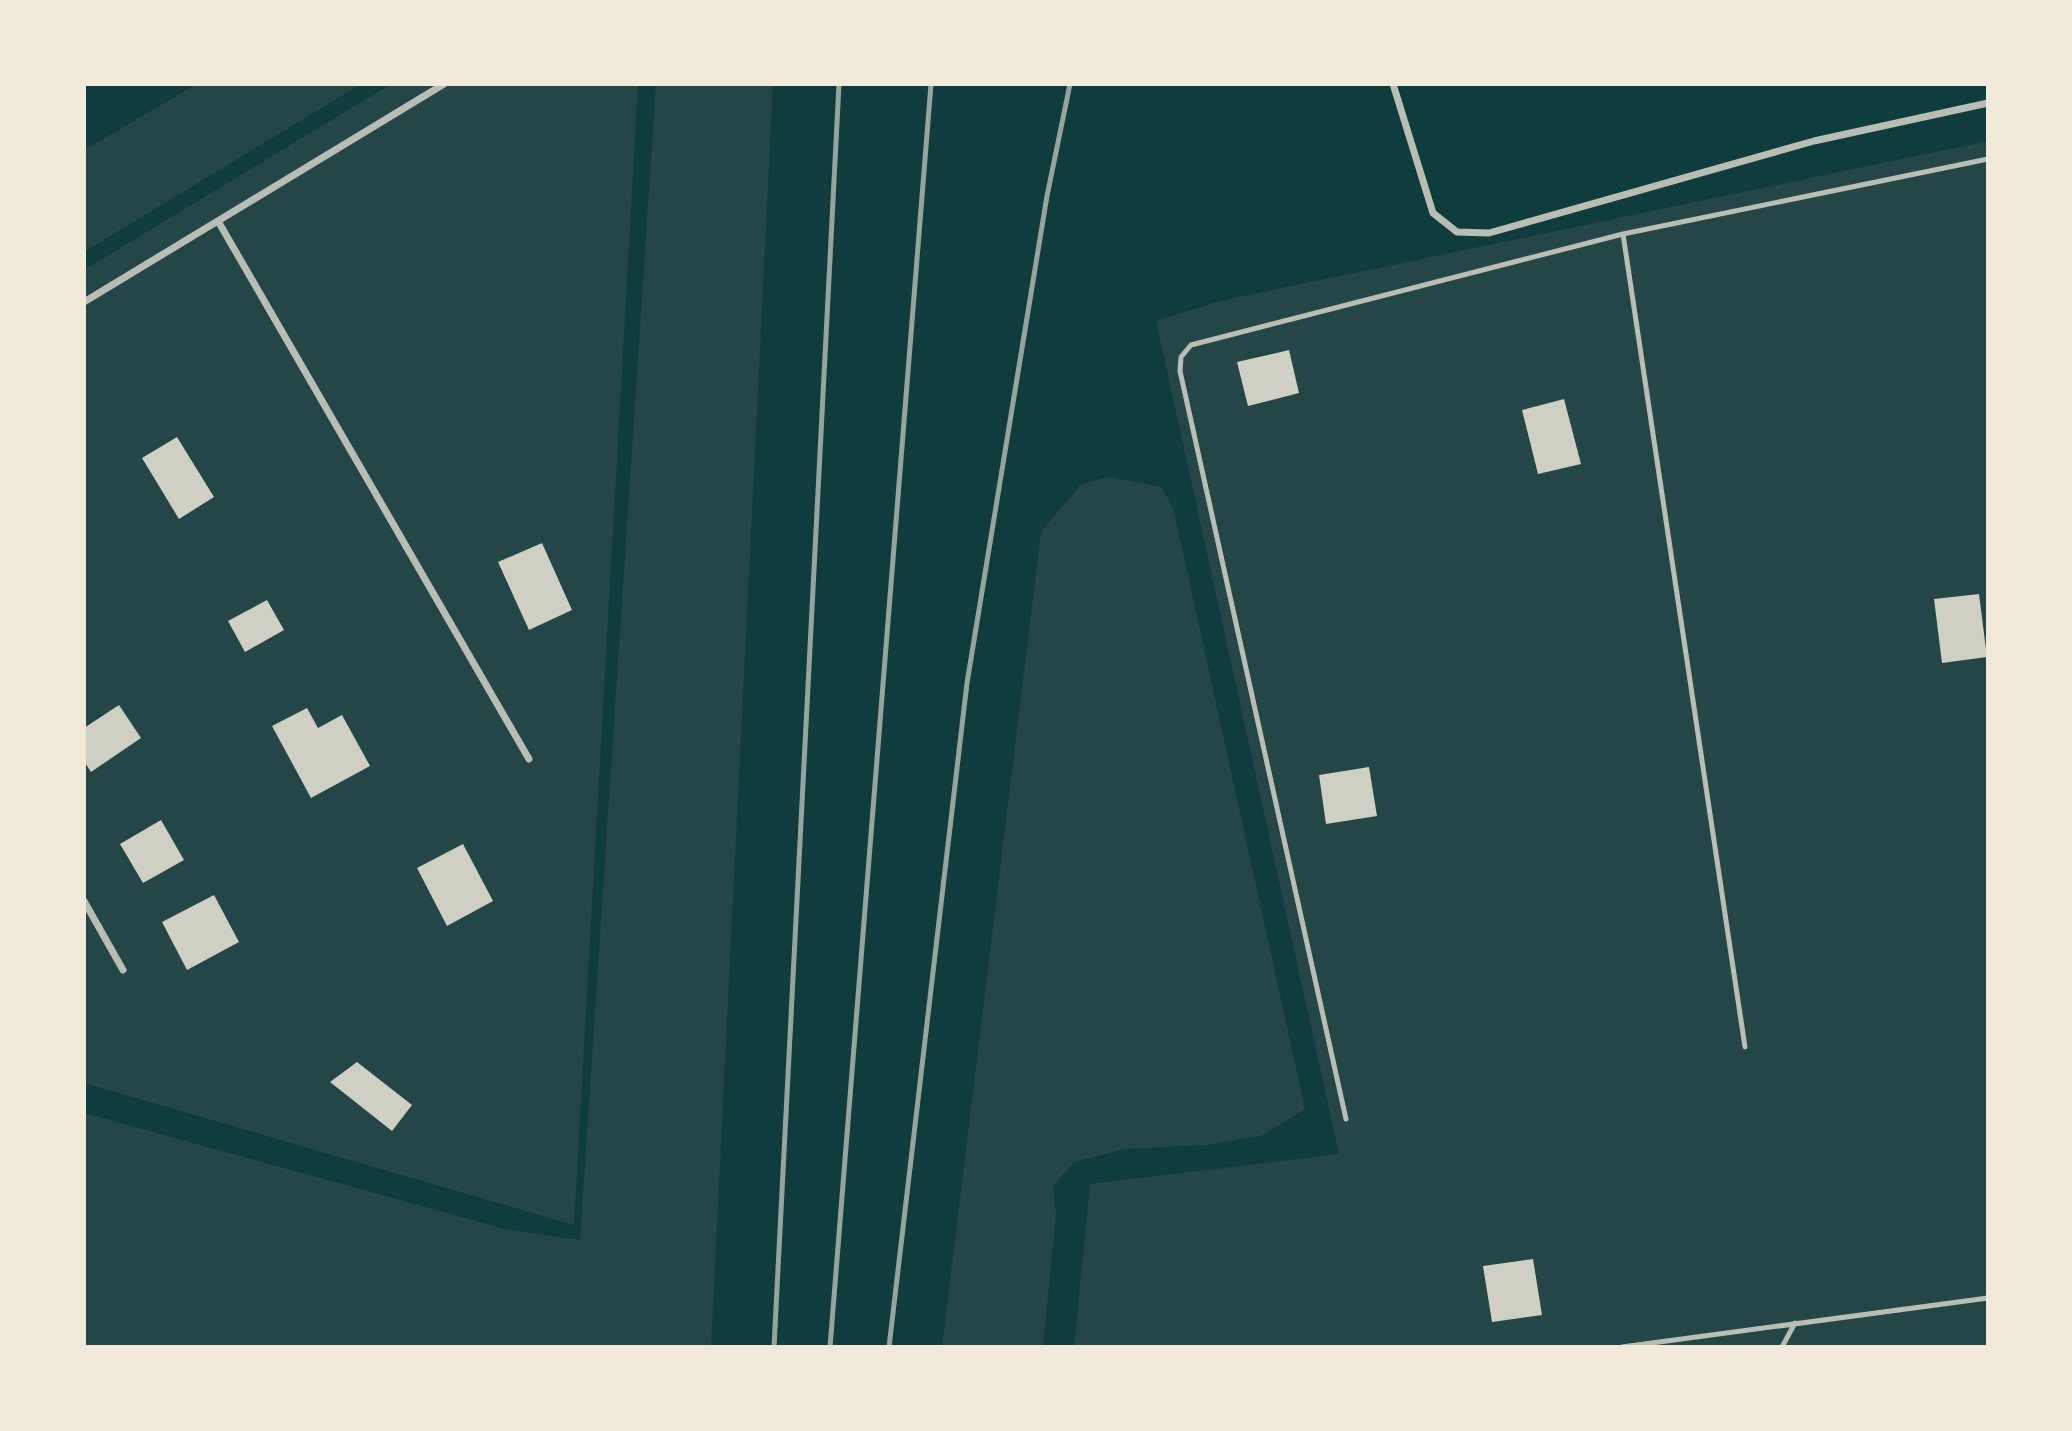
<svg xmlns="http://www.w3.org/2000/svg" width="2072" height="1431" viewBox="0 0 2072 1431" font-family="Raleway,sans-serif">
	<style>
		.green { fill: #244646 }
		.building { fill: #cfcfc3 }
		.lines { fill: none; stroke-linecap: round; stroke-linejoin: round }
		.service { stroke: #b8beb3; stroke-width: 5 }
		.minor { stroke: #b8beb3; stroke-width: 7 }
		.rail { stroke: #97a49c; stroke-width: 5 }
	</style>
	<rect width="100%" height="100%" fill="#0f3d3e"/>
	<path class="green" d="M197,84h164l-277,168v-102z
		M391,84h247l-64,1141 -490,-142v-813z
		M656,84h117l-62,1263h-627v-234l421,116 75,11z
		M1988,141v1206h-914l16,-163 249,-30 -183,-833 64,-20z
		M1110,477l51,10 12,20 132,602 -44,27 -54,9 -83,4 -50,13 -21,24 3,28 -13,133h-101l99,-815 40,-48z"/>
	<path class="building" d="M1289,350l10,43 -51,13 -11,-44z
		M1564,399l17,65 -43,10 -16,-64z
		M177,437l37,60 -35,22 -37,-61z
		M542,543l30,67 -43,20 -31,-68z
		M1979,594l8,63 -45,6 -8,-64z
		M267,600l17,30 -39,22 -17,-31z
		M119,705l22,33 -50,34 -7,-11v-33z
		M307,708l11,20 24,-13 28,51 -59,32 -39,-72z
		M1369,767l8,49 -51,8 -7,-49z
		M161,820l23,40 -41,23 -23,-39z
		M463,844l30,57 -46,25 -30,-58z
		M214,895l25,47 -52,28 -25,-48z
		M357,1062l55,43 -20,26 -62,-49z
		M1533,1259l9,56 -50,7 -9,-56z"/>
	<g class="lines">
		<path class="service" d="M1623,234l122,813
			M1346,1119l-166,-748 1,-14 10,-12 432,-111 365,-75
			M1622,1347l366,-49
			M1782,1347l13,-24"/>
		<path class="minor" d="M1393,84l40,129 24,19 32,1 325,-92 174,-38
			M218,221l311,538
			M84,302l360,-218
			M84,901l39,69"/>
		<path class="rail" d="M774,1347l65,-1263
			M830,1347l101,-1263
			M889,1347l78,-664 80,-487 23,-112"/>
	</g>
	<rect width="2072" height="1431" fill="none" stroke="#f1e9da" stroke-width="172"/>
</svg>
